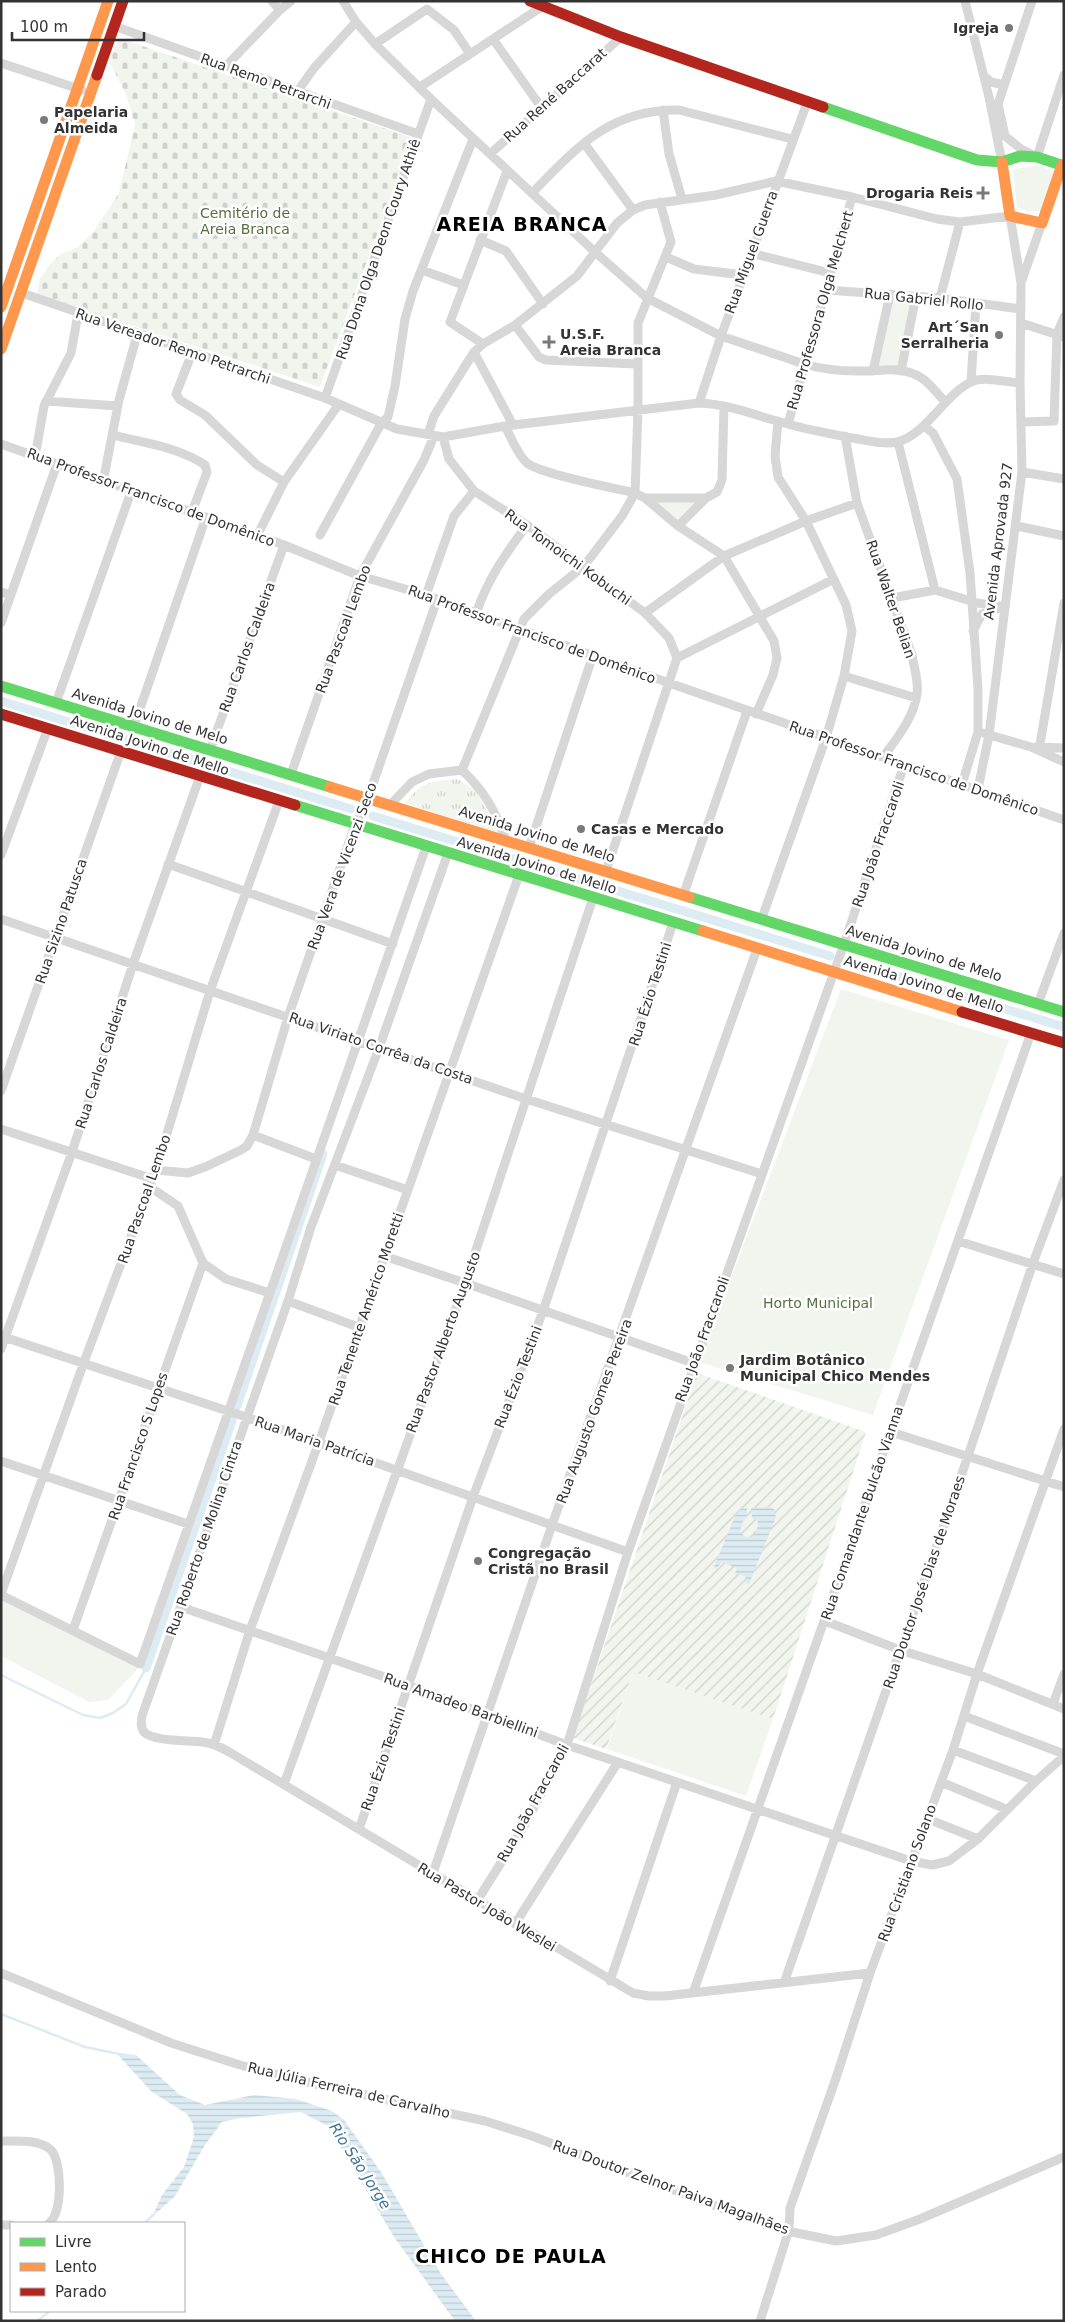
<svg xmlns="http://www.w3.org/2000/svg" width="1065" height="2322" viewBox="0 0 1065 2322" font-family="'DejaVu Sans',sans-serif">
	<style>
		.grass { fill: url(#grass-tufts) }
		.cemetery { fill: url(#cemetery-stones) }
		.park { fill: #f1f5ed }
		.garden { fill: url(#garden-furrows) }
		.water { fill: url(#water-rules) }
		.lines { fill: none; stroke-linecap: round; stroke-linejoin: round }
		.stream { stroke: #ddebf3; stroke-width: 2.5 }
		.canal { stroke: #ddebf3; stroke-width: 9 }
		.street { stroke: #d7d7d7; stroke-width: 9 }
		.fast { stroke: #63d668; stroke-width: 11 }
		.slow { stroke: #ff974d; stroke-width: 11 }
		.jam { stroke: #b3261e; stroke-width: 11 }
		.poi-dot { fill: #7a7a7a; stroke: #fff; stroke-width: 2 }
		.labels { text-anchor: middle; stroke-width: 5; stroke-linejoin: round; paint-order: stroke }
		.poi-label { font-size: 14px; font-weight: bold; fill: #333; stroke: #fff; text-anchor: start }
		.street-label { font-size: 14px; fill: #333; stroke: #fff }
		.park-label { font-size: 14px; fill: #56703f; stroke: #fff }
		.water-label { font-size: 15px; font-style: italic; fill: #3f7597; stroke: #fff }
		.district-label { font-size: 19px; font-weight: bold; letter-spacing: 1px; fill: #000; stroke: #fff }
	</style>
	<defs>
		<pattern id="grass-tufts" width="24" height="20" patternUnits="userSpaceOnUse" patternTransform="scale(1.25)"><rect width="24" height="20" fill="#f1f5ed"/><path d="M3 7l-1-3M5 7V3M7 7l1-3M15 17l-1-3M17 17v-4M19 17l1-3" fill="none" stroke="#cfd2cc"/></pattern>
		<pattern id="cemetery-stones" width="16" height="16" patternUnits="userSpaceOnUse" patternTransform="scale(1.25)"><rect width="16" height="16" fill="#f1f5ed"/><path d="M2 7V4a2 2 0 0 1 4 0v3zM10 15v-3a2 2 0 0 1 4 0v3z" fill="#cfd2cc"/></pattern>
		<pattern id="garden-furrows" width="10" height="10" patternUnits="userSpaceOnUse" patternTransform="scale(1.25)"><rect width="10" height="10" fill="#f1f5ed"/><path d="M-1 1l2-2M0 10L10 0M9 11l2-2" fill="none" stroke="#cfd2cc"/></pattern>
		<pattern id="water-rules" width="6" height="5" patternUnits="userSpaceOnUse" patternTransform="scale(1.25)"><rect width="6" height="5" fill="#ddebf3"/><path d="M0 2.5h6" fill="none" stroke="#becad1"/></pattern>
	</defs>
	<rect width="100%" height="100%" fill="#fff"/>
	<path class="grass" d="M458,779l18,12 24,43 -95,-31c17,-22 27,-22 53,-24z"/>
	<path class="cemetery" d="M119,38l294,100 -93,249 -283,-93 3,-15 11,-16 10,-9 17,-7 16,-16 25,-38 16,-68 -9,-31 -17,-33z"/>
	<path class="park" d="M1036,165l21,7 -14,39 -14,1 -12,-5 -4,-37z
		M893,294l22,3 -16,72 -26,2z
		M694,500l3,3 -21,17 -23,-19z
		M841,989l168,51 -136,375 -174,-53z
		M1,1595l141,70 -34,35 -19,2 -88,-46z
		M633,1672l140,47 -27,77 -139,-47z"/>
	<path class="garden" d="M697,1373l169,59 -93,287 -140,-47 -27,77 -33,-11z"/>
	<path class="water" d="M768,1507l6,2 2,8 -27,67 -4,-1 1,-6 -11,-4 2,-5 -15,-6 -6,7 -2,-2 21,-51 6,-7 6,-1v9l-4,4 -3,11 4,4 5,1c7,-1 9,-10 9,-16l-6,-3 -1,-10z
		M116,2053l20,2 44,40 25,10 49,-10 42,4 36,12 12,9 37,52 60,102 35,47h-21l-61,-84 -66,-111 -27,-14 -61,6 -18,4 -17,23 -30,51 -23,21 10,-22 22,-28 10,-30 -1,-13 -6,-10 -35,-22z"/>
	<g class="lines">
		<path class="stream" d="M1,1675l82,40 17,3 13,-5 13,-9 20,-36
			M1,2014l84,33 34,7
			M145,2223l8,-8
			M37,2321l13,-10"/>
		<path class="canal" d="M1,701l350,108
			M373,816l457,140
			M865,966l199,61
			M237,1406l86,-252
			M146,1668l86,-247"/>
		<path class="street" d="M272,1l8,9
			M343,1l13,21 19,22 56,55 164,153 52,46 74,38 83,28c17,5 35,7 53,7 18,1 40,-5 57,3 13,5 22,18 31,28
			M965,1l24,96 13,65
			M1032,1l-34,103 7,32 16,13 16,8 27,-82
			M114,26l304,108
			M493,39l48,68
			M375,44l52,-35 27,21 16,24
			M1,63l81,27
			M226,66l54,-56 11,-9
			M984,76l7,6 13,3
			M420,87l123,-81
			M297,92l17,-24 42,-46
			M663,110l6,44 13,45
			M584,143l49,67
			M490,154l131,-117
			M532,193c45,-46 78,-84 147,-83l113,29
			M480,240l26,11 37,53
			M751,253l79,20
			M666,257l28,12 49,6
			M422,270l41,15
			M1022,280l20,-57
			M826,290l114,8 81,11
			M22,293l303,105 72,31 46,8 62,-11 194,-23c31,1 60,14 89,21 21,6 43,10 64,14 14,2 31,7 45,4 29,-7 47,-47 74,-60 13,-6 34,0 49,1
			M940,298l20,-76
			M1021,323l43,14
			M515,325l24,32 7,3 90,4
			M483,344l-33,-22 57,-151
			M474,352l39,73
			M192,353l-16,41 4,6 25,15 52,50 27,17
			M873,371l17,-77
			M901,371l15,-75
			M971,382l5,-78
			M325,398l106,-299
			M46,401l72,5
			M699,403l22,-67 86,-233
			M1021,422l33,-1 3,-87 7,-17
			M788,424l64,-227
			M505,426c6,11 12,28 22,37 13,11 87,25 108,30l10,5h61
			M924,426l9,7 24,46 13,94 8,116v43l-16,52
			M428,434l6,-18 40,-64 9,-8 32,-19 62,-49 40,-53 16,-13 12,-5 71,-10 60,-14 76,16 85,22 23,3 50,-6 11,67 -1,100 2,89 -33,263 -11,54
			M113,435c30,8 66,12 92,30l2,7 -15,40
			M845,436l12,67 55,152c2,12 7,27 5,39 -3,23 -20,44 -33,62
			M443,437l6,22 25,32 53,34 118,88 24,25 8,20 -71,213
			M898,442l37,148
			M1,444l283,101 76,31 66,19 243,88 395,137
			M35,457l9,-51 27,-53 7,-39
			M1022,472l42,7
			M103,482l16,-82 18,-65
			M645,498l33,28 46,30 50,85 3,17 -4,17 -17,39
			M678,526l28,-28 11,-6 5,-12 2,-74
			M1017,526l47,10
			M320,535l62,-113 6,-5 7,-31 10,-67 8,-28 60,-152
			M257,536l27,-54 55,-78
			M1,592l10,3
			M426,595l28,-79 20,-25
			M892,598l43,-8 42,13 28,4
			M645,613l79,-57 82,-35 51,-18
			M476,614c11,-34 30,-61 51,-89
			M1,623l56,-159
			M973,631l9,-17 20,-7
			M677,658l157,-79
			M844,676l72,22
			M56,703l75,-211
			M134,726l72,-209
			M983,733l48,14 33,15
			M1036,747l28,1
			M210,750l74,-205
			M1039,750l25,-147
			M462,770l62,-151 25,-25 35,-28 38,-50 13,-23 3,-83v-87l33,-81 -11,-40
			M291,774l69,-198 64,-116 10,-24
			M390,805l22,-23 17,-8 33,-4c23,22 33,40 44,70
			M529,848l64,-193
			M448,853l-69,195 -68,179 -23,74 -145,412c-2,6 -3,13 1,19 10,10 44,8 58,10 11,1 20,6 29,11l402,240 16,3h16l205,-23
			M1,855l47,-127
			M168,864l225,80
			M683,896l64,-185
			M762,918l64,-180 18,-62 8,-45 -6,-26 -40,-84 -28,-44 -3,-21 3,-35
			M1,919l525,180 236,75
			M1038,1004l26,-71
			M1,1091l120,-340
			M1,1129l152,50
			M253,1135l63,24
			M335,1165l73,25
			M156,1170l32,3 17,-6 36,-17 6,-4 6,-11 35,-118 67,-192 13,-27 69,-198
			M150,1187l28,19 25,57 23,16 44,14
			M958,1241l106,33
			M384,1256l81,27 228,80
			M288,1301l70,26
			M1,1336l245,81 382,135
			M1,1349l71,-197 61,-188 67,-188
			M891,1432l173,55
			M1,1461l187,63
			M1,1594l83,-232 72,-192 54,-179 69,-190
			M1,1595l139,69 286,-817
			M181,1607l227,78 159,60 344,116 21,4 17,-4 29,-22 58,-58 28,-25
			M825,1621l75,29 77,24 87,35
			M73,1630l130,-367
			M1053,1704l11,-30
			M964,1716l100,38
			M214,1745l36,-115 69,-188 200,-567
			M953,1750l83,31
			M941,1782l65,27
			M284,1784l181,-501 128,-385
			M928,1819l50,20
			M359,1829l114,-332 70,-186 130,-388
			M433,1873l119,-348 205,-576
			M477,1901l47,-75 43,-81 61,-193 216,-608 60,-179
			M515,1924l103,-162
			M1,1973l170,70 69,22 66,17 179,39 47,15 213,81 47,15 44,9 40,-6 44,-16 144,-62
			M610,1981l67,-199
			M784,1983l184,-527 65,-193 31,-83
			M693,1993l338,-960
			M1,2141c15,0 38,-2 50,9 11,11 12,64 -2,73
			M1,2225h10
			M760,2321l29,-91 1,-22 45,-127 35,-108 83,-223 24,-76 87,-245"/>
		<path class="fast" d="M823,107l154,53 25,2 18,-6 17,1 27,9
			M1,686l329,101
			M295,805l408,126
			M689,897l375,115"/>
		<path class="slow" d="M1002,162l8,54 32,7 20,-58
			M1,307l107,-306
			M1,349l96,-274
			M330,787l359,110
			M703,931l259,81"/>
		<path class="jam" d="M530,1l91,36 202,70
			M97,75l26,-74
			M1,714l294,91
			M962,1012l102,31"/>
	</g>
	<g class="poi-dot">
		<circle cx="1009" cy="28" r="5"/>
		<circle cx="44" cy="120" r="5"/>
		<path d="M980.5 185.5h5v5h5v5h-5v5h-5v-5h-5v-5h5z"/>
		<circle cx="999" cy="335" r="5"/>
		<path d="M546.5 334.5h5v5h5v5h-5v5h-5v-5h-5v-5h5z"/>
		<circle cx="581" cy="829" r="5"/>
		<circle cx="730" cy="1368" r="5"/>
		<circle cx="478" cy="1561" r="5"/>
	</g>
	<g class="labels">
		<g class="poi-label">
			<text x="999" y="33" text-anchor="end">Igreja</text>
			<text x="54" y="117">Papelaria<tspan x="54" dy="16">Almeida</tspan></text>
			<text x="973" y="198" text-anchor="end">Drogaria Reis</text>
			<text x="989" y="332" text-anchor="end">Art´San<tspan x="989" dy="16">Serralheria</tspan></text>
			<text x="560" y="339">U.S.F.<tspan x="560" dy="16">Areia Branca</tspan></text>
			<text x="591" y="834">Casas e Mercado</text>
			<text x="740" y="1365">Jardim Botânico<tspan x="740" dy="16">Municipal Chico Mendes</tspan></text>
			<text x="488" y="1558">Congregação<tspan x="488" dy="16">Cristã no Brasil</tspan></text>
		</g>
		<g class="street-label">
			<text transform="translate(266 81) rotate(20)" y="5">Rua Remo Petrarchi</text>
			<text transform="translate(555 95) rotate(-42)" y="5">Rua René Baccarat</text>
			<text transform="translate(378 249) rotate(-71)" y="5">Rua Dona Olga Deon Coury Athiê</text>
			<text transform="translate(751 252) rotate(-70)" y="5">Rua Miguel Guerra</text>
			<text transform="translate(924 299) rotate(6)" y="5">Rua Gabriel Rollo</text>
			<text transform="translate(820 310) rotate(-74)" y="5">Rua Professora Olga Melchert</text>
			<text transform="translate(173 346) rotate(19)" y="5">Rua Vereador Remo Petrarchi</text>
			<text transform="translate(151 497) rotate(20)" y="5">Rua Professor Francisco de Domênico</text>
			<text transform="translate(998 541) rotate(-83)" y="5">Avenida Aprovada 927</text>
			<text transform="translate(568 557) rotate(36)" y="5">Rua Tomoichi Kobuchi</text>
			<text transform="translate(891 599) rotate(71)" y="5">Rua Walter Belian</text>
			<text transform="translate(343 629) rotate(-70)" y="5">Rua Pascoal Lembo</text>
			<text transform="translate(532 634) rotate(20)" y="5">Rua Professor Francisco de Domênico</text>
			<text transform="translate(247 647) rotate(-70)" y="5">Rua Carlos Caldeira</text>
			<text transform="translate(150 716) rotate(17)" y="5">Avenida Jovino de Melo</text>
			<text transform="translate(150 745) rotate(18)" y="5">Avenida Jovino de Mello</text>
			<text transform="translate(914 768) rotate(19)" y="5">Rua Professor Francisco de Domênico</text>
			<text transform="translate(537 834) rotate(17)" y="5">Avenida Jovino de Melo</text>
			<text transform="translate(878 844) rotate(-71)" y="5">Rua João Fraccaroli</text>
			<text transform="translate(537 865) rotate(17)" y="5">Avenida Jovino de Mello</text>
			<text transform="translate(342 866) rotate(-70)" y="5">Rua Vera de Vicenzi Seco</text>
			<text transform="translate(61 921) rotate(-71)" y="5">Rua Sizino Patusca</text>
			<text transform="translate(924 953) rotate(17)" y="5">Avenida Jovino de Melo</text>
			<text transform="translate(924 984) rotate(17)" y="5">Avenida Jovino de Mello</text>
			<text transform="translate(650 994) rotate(-72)" y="5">Rua Ézio Testini</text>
			<text transform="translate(381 1048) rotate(19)" y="5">Rua Viriato Corrêa da Costa</text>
			<text transform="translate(101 1063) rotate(-72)" y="5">Rua Carlos Caldeira</text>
			<text transform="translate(144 1199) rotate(-71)" y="5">Rua Pascoal Lembo</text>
			<text transform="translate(366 1309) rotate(-71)" y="5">Rua Tenente Américo Moretti</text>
			<text transform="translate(702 1339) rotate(-70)" y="5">Rua João Fraccaroli</text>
			<text transform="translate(443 1342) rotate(-70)" y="5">Rua Pastor Alberto Augusto</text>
			<text transform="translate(518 1377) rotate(-69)" y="5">Rua Ézio Testini</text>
			<text transform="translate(594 1411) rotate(-70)" y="5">Rua Augusto Gomes Pereira</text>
			<text transform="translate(315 1441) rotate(19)" y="5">Rua Maria Patrícia</text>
			<text transform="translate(138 1446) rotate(-71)" y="5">Rua Francisco S Lopes</text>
			<text transform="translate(862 1513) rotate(-71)" y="5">Rua Comandante Bulcão Vianna</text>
			<text transform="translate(204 1538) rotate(-71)" y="5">Rua Roberto de Molina Cintra</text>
			<text transform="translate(924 1582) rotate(-71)" y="5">Rua Doutor José Dias de Moraes</text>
			<text transform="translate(461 1705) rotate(20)" y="5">Rua Amadeo Barbiellini</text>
			<text transform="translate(383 1759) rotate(-71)" y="5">Rua Ézio Testini</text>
			<text transform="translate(533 1803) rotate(-61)" y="5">Rua João Fraccaroli</text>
			<text transform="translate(907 1873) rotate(-70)" y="5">Rua Cristiano Solano</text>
			<text transform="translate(487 1907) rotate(31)" y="5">Rua Pastor João Weslei</text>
			<text transform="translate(349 2090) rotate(13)" y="5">Rua Júlia Ferreira de Carvalho</text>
			<text transform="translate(671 2187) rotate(20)" y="5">Rua Doutor Zelnor Paiva Magalhães</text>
		</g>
		<g class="park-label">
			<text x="245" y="218">Cemitério de<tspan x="245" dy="16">Areia Branca</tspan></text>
			<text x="818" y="1308">Horto Municipal</text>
		</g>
		<g class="water-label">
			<text transform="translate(360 2166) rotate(57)" y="5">Rio São Jorge</text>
		</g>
		<g class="district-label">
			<text x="522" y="231">AREIA BRANCA</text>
			<text x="511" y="2263">CHICO DE PAULA</text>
		</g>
	</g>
	<rect width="1065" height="2322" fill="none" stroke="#333333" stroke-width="5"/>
	<rect x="10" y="2222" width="175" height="90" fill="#ffffff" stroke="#adadad"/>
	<rect x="20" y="2238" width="25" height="8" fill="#63d668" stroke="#adadad"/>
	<text x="55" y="2247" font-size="15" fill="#333333">Livre</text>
	<rect x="20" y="2263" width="25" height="8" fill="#ff974d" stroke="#adadad"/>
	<text x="55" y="2272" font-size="15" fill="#333333">Lento</text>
	<rect x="20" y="2288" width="25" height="8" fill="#b3261e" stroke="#adadad"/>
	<text x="55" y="2297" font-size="15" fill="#333333">Parado</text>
	<path d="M12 32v8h132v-8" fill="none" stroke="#333333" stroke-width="2.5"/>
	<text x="20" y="32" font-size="15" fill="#333333" stroke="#ffffff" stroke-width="4" paint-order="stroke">100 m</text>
</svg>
